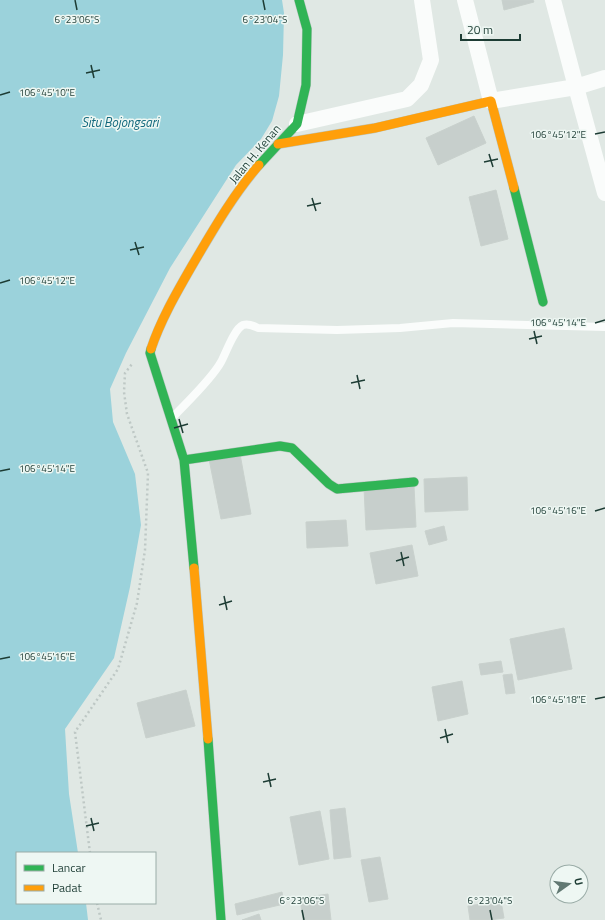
<svg xmlns="http://www.w3.org/2000/svg" width="605" height="920" viewBox="0 0 605 920" font-family="'Titillium Web',sans-serif">
	<style>
		.water { fill: #9bd2db }
		.building { fill: #c7cfcc; stroke: #c9d1cd }
		.lines { fill: none; stroke-linecap: round; stroke-linejoin: round }
		.fast-casing { stroke: #b9c5c0; stroke-width: 10 }
		.slow-casing { stroke: #b9c5c0; stroke-width: 10 }
		.path { stroke: #bec8c5; stroke-width: 2.5; stroke-dasharray: 2 3; stroke-linecap: butt }
		.lane { stroke: #fafcfb; stroke-width: 8 }
		.street { stroke: #fafcfb; stroke-width: 16 }
		.fast { stroke: #30b455; stroke-width: 9 }
		.slow { stroke: #ff9f0a; stroke-width: 9 }
		.ticks { fill: none; stroke: #1d3c34; stroke-width: 1.5 }
		.labels { text-anchor: middle; stroke-width: 3; stroke-linejoin: round; paint-order: stroke }
		.street-label { font-size: 12px; fill: #1d3c34; stroke: #eef7f3 }
		.water-label { font-size: 13px; font-style: italic; fill: #12697d; stroke: #eef7f3 }
		.ticks-label { font-size: 10px; text-anchor: middle; fill: #1d3c34; stroke: #eef7f3; stroke-width: 3; stroke-linejoin: round; paint-order: stroke }
	</style>
	<rect width="100%" height="100%" fill="#e0e8e4"/>
	<path class="water" d="M0,0h282l2,13 -1,42 -4,41 -7,25 -11,18 -25,26 -66,103 -44,85 -16,36 3,33 22,52 6,51 -11,62 -16,71 -49,71 4,65 9,59h-61v50h69l2,17h-88z"/>
	<path class="building" d="M502,0h31l1,2 -30,8z
		M474,116l12,27 -48,22 -12,-27z
		M496,190l12,49 -27,7 -12,-49z
		M240,454l11,60 -30,5 -12,-60z
		M467,477l1,33 -43,2 -1,-33z
		M414,486l2,41 -50,3 -2,-42z
		M346,520l2,26 -41,2 -1,-26z
		M444,526l3,14 -18,5 -4,-14z
		M412,545l6,31 -42,8 -6,-31z
		M564,628l8,41 -54,11 -8,-41z
		M501,661l2,11 -22,3 -2,-11z
		M512,674l3,19 -9,1 -3,-19z
		M462,681l6,33 -30,7 -6,-34z
		M186,690l9,36 -49,12 -9,-35z
		M345,808l6,49 -17,2 -4,-49z
		M320,811l9,48 -30,6 -9,-48z
		M380,857l8,42 -19,3 -8,-42z
		M282,892l2,12 -47,11 -2,-11z
		M328,894l3,26h-28l-3,-22z
		M501,901l3,17 -15,2h-19l-2,-14z
		M259,914l2,6h-19z"/>
	<g class="lines">
		<defs>
			<path id="fast" d="M259,165l38,-41 9,-39 1,-56 -8,-29
				M514,188l29,114
				M151,349l-1,4 34,107 10,108
				M184,460l96,-14 12,2 37,36 8,5 77,-7
				M208,739l13,181"/>
			<path id="slow" d="M278,144l97,-16 116,-27 23,87
				M151,349c10,-30 26,-57 42,-85 20,-34 40,-69 66,-99
				M194,568l14,171"/>
		</defs>
		<use href="#fast" class="fast-casing"/>
		<use href="#slow" class="slow-casing"/>
		<path class="path" d="M90,853l-15,-121 43,-63 19,-66 8,-53 3,-77 -21,-59 -3,-22 1,-19 7,-9
			M97,903l4,17"/>
		<path class="lane" d="M172,418c15,-16 39,-38 49,-56 5,-9 13,-33 22,-37 6,-2 11,1 15,3l79,2 63,-2 53,-5 152,4"/>
		<path class="street" d="M465,0l26,101 85,-14 29,106
			M553,0l23,87 29,-9
			M297,124l110,-25 14,-14 10,-25 -9,-60"/>
		<use href="#fast" class="fast"/>
		<use href="#slow" class="slow"/>
	</g>
	<path class="ticks" d="M75,0l2,10M263,0l2,10M91,65l3,13M86,73l14,-3M0,95l10,-3M595,134l10,-2M489,154l4,13M484,162l14,-3M312,198l4,13M307,206l14,-3M135,242l4,13M130,250l14,-3M0,283l10,-3M595,323l10,-3M534,331l3,13M529,339l13,-3M357,375l3,14M351,383l14,-3M179,419l4,14M174,428l14,-4M0,471l10,-2M595,511l10,-3M401,552l3,14M396,561l13,-4M224,596l3,14M219,605l13,-4M0,659l10,-2M595,699l10,-2M445,729l3,14M440,738l13,-4M268,773l3,14M263,782l13,-3M91,818l3,13M86,826l13,-3M302,910l2,10M490,910l2,10"/>
	<g class="labels">
		<g class="street-label">
			<text transform="translate(255 154) rotate(-50)" y="4">Jalan H. Kenan</text>
		</g>
		<g class="water-label">
			<text x="120" y="127">Situ Bojongsari</text>
		</g>
	</g>
	<g class="ticks-label">
		<text x="77" y="23">6°23'06"S</text>
		<text x="265" y="23">6°23'04"S</text>
		<text x="47" y="96">106°45'10"E</text>
		<text x="558" y="138">106°45'12"E</text>
		<text x="47" y="284">106°45'12"E</text>
		<text x="558" y="326">106°45'14"E</text>
		<text x="47" y="472">106°45'14"E</text>
		<text x="558" y="514">106°45'16"E</text>
		<text x="47" y="660">106°45'16"E</text>
		<text x="558" y="703">106°45'18"E</text>
		<text x="302" y="904">6°23'06"S</text>
		<text x="490" y="904">6°23'04"S</text>
	</g>
	<rect x="16" y="852" width="140" height="52" fill="#eef7f3" stroke="#9aaca7"/>
	<rect x="24" y="865" width="20" height="6" fill="#30b455" stroke="#9aaca7"/>
	<text x="52" y="872" font-size="12" fill="#1d3c34">Lancar</text>
	<rect x="24" y="885" width="20" height="6" fill="#ff9f0a" stroke="#9aaca7"/>
	<text x="52" y="892" font-size="12" fill="#1d3c34">Padat</text>
	<g transform="translate(569 884) rotate(76)"><circle r="19" fill="#eef7f3" stroke="#9aaca7"/>
	<path d="M0-3L7 15L0 10L-7 15Z" fill="#617872"/>
	<text y="-6" font-size="11" font-weight="bold" text-anchor="middle" fill="#1d3c34">U</text>
	</g>
	<path d="M461 34v6h59v-6" fill="none" stroke="#1d3c34" stroke-width="2"/>
	<text x="467" y="34" font-size="12" fill="#1d3c34" stroke="#eef7f3" stroke-width="3" paint-order="stroke">20 m</text>
</svg>
